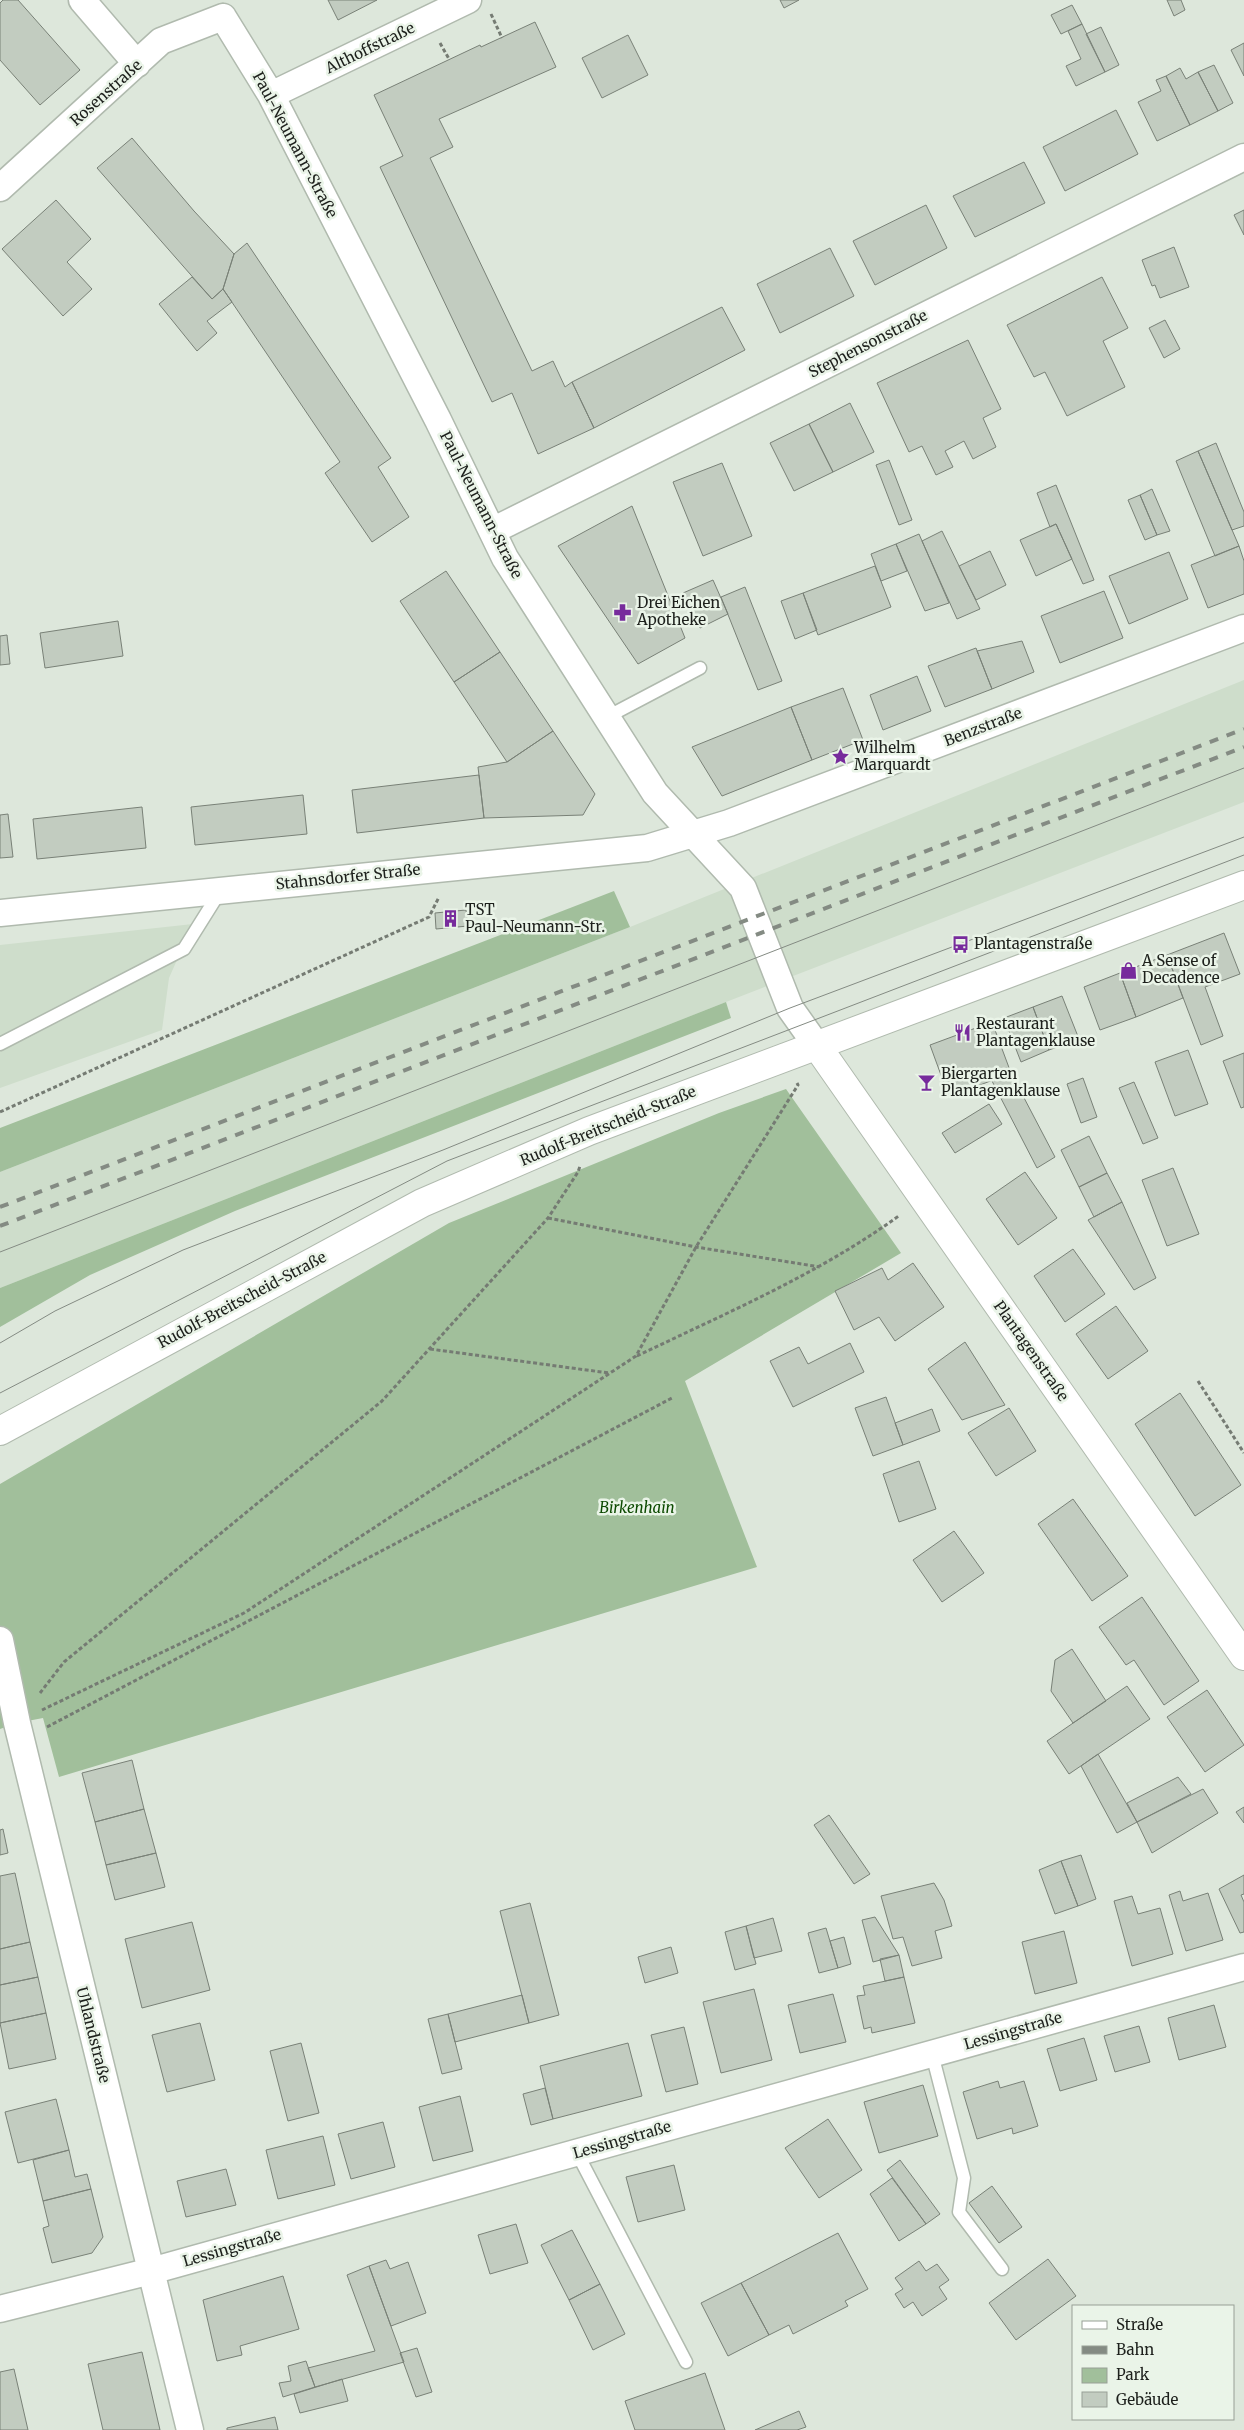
<svg xmlns="http://www.w3.org/2000/svg" width="1244" height="2430" viewBox="0 0 1244 2430" font-family="Merriweather,serif">
	<style>
		.built { fill: #ceddcb }
		.green { fill: #a1bf9b }
		.building { fill: #c2ccc0; stroke: #798177 }
		.lines { fill: none; stroke-linecap: round; stroke-linejoin: round }
		.service-casing { stroke: #b0baae; stroke-width: 15 }
		.minor-casing { stroke: #b0baae; stroke-width: 29 }
		.tertiary-casing { stroke: #b0baae; stroke-width: 30 }
		.path { stroke: #757b73; stroke-width: 3; stroke-dasharray: 4 2.5; stroke-linecap: butt }
		.service { stroke: #fff; stroke-width: 12 }
		.minor { stroke: #fff; stroke-width: 26 }
		.tertiary { stroke: #fff; stroke-width: 28 }
		.tram { stroke: #848b83; stroke-width: 1 }
		.rail { stroke: #848b83; stroke-width: 4; stroke-dasharray: 9 9; stroke-linecap: butt }
		.labels { text-anchor: middle; stroke-width: 5; stroke-linejoin: round; paint-order: stroke }
		.street-label { font-size: 15px; fill: #1d201c; stroke: #eaf4e8 }
		.poi-label { font-size: 15px; fill: #1d201c; stroke: #eaf4e8; text-anchor: start }
		.park-label { font-size: 15px; font-style: italic; fill: #0c4a00; stroke: #eaf4e8 }
	</style>
	<rect width="100%" height="100%" fill="#dde7db"/>
	<path class="built" d="M1244,680v122l-518,200 -726,286v-116l630,-245z
		M193,924l-24,54 -7,52 -162,58v-143z"/>
	<path class="green" d="M614,891l16,36 -630,245v-44z
		M726,1002l5,16 -496,193 -145,64 -90,52v-39z
		M786,1089l115,164 -216,128 72,186 -698,210 -16,-59 -26,5 -17,6v-245l449,-261 270,-110z"/>
	<path class="building" d="M3,0h15l62,70 -40,35 -40,-45v-57z
		M328,0h49l-39,20z
		M780,0h19l-15,8z
		M1167,0h14l4,10 -11,6z
		M1072,5l10,19 -21,10 -10,-19z
		M535,22l21,45 -117,52 14,28 -23,11 102,213 21,-10 12,26 7,-5 22,46 -56,26 -26,-61 -20,9 -112,-235 23,-11 -29,-61 106,-50 1,2z
		M1082,24l23,48 -29,14 -10,-20 15,-7 -13,-28z
		M1101,27l18,38 -14,7 -19,-38z
		M628,35l20,40 -46,23 -20,-40z
		M1244,43v33l-13,-26z
		M1214,65l19,38 -15,8 -20,-39z
		M1180,68l6,11 12,-7 20,39 -28,14 -24,-49z
		M1166,76l24,49 -33,16 -19,-39 23,-11 -5,-11z
		M1116,110l22,44 -73,37 -22,-44z
		M132,138l62,73 40,43 -11,35 -11,10 -115,-131z
		M1024,162l21,41 -70,34 -22,-41z
		M56,200l35,39 -24,23 25,27 -29,27 -61,-67z
		M926,205l21,43 -72,37 -22,-44z
		M1244,210v25l-10,-20z
		M247,243l144,215 -13,9 31,50 -37,25 -47,-69 15,-11 -117,-173 11,-35z
		M1174,247l15,40 -29,11 -5,-13 -3,1 -10,-26z
		M830,248l24,48 -74,37 -23,-49z
		M192,277l20,22 11,-10 9,13 -25,19 10,12 -20,18 -38,-47z
		M1102,277l26,51 -25,13 22,46 -58,29 -22,-44 -11,5 -27,-52z
		M722,307l23,43 -151,78 -22,-46z
		M1165,320l15,29 -16,9 -15,-30z
		M968,340l33,69 -18,9 13,29 -23,12 -9,-18 -19,10 8,16 -17,8 -14,-29 -13,6 -32,-69z
		M850,403l24,49 -41,20 -24,-48z
		M809,424l24,48 -39,19 -24,-48z
		M1216,443l28,69v14l-12,4 -34,-79z
		M1198,451l41,95 -24,10 -39,-95z
		M889,460l23,60 -13,5 -23,-60z
		M722,463l30,73 -49,20 -30,-74z
		M1056,485l38,95 -11,4 -27,-60 -6,3 -13,-34z
		M1152,489l18,42 -13,4 -17,-40z
		M1140,495l17,40 -12,5 -17,-40z
		M632,506l53,132 -47,26 -80,-118z
		M1056,524l16,35 -36,17 -16,-36z
		M942,531l38,78 -23,10 -35,-78z
		M919,534l30,69 -24,8 -29,-67z
		M896,544l11,27 -26,10 -10,-27z
		M1239,546l5,15v33l-36,14 -17,-43z
		M990,551l16,34 -30,15 -17,-34z
		M1169,552l19,47 -59,25 -20,-48z
		M875,566l16,41 -73,28 -15,-42z
		M446,571l54,81 -46,30 -54,-81z
		M713,580l15,34 -28,14 -17,-35z
		M745,587l37,94 -24,9 -37,-93z
		M1104,591l19,47 -63,25 -19,-47z
		M803,593l14,37 -22,9 -14,-38z
		M118,621l5,35 -78,12 -5,-35z
		M7,635l3,29 -10,1v-29z
		M1022,641l12,31 -42,17 -15,-38z
		M976,648l16,41 -47,18 -17,-41z
		M500,652l53,79 -46,31 -53,-80z
		M917,676l14,35 -48,19 -13,-35z
		M843,688l20,52 -51,20 -21,-53z
		M791,707l21,53 -90,36 -30,-49z
		M553,731l42,63 -12,21 -99,3 -6,-51 29,-5z
		M479,775l5,43 -127,15 -5,-43z
		M303,795l4,39 -112,11 -4,-38z
		M142,807l4,41 -109,11 -4,-40z
		M8,814l5,43 -13,1v-43z
		M466,910l2,16 -32,3 -1,-16z
		M1224,933l16,41 -35,13 18,49 -22,9 -34,-90z
		M1167,955l16,43 -47,19 -16,-44z
		M1120,973l16,44 -36,13 -16,-43z
		M1062,996l17,43 -30,11 -16,-43z
		M1033,1007l16,43 -28,12 -17,-44z
		M992,1022l19,51 -62,24 -19,-52z
		M1188,1050l20,54 -33,12 -20,-54z
		M1244,1053v54l-3,1 -18,-47z
		M1011,1073l44,84 -18,11 -45,-87z
		M1083,1078l14,39 -16,6 -14,-39z
		M1134,1082l24,56 -15,6 -24,-56z
		M989,1104l13,20 -47,29 -13,-20z
		M1089,1136l18,37 -28,14 -18,-37z
		M1173,1168l26,66 -32,12 -25,-66z
		M1025,1172l32,46 -39,27 -32,-46z
		M1107,1173l15,29 -28,15 -15,-30z
		M1122,1202l34,76 -22,12 -46,-70z
		M1073,1249l32,45 -40,28 -31,-46z
		M913,1263l31,44 -49,34 -16,-24 -25,13 -19,-39 47,-23 6,12z
		M1116,1306l32,45 -40,28 -32,-45z
		M965,1342l40,63 -43,15 -34,-51z
		M850,1343l14,29 -71,35 -23,-46 29,-14 9,17z
		M1180,1393l61,92 -46,31 -60,-92z
		M886,1397l17,48 -30,11 -18,-48z
		M1009,1408l27,43 -40,25 -28,-43z
		M932,1409l8,22 -37,14 -8,-22z
		M919,1461l17,48 -37,13 -16,-48z
		M1073,1499l55,77 -36,25 -54,-77z
		M954,1531l30,42 -42,29 -29,-42z
		M1142,1597l57,84 -35,24 -30,-45 -8,5 -27,-38z
		M1072,1649l34,52 -33,22 -22,-32 4,-31z
		M1127,1686l23,33 -81,55 -22,-33z
		M1207,1690l37,55 -39,27 -38,-55z
		M1098,1754l39,68 -20,11 -36,-67z
		M132,1760l12,49 -49,13 -13,-49z
		M1178,1777l13,17 -54,28 -10,-19z
		M1203,1789l15,24 -66,40 -15,-31z
		M1244,1807v16l-8,-11z
		M144,1809l12,44 -50,12 -11,-43z
		M829,1815l41,59 -16,10 -40,-59z
		M3,1829l5,24 -8,2v-25z
		M156,1853l9,34 -50,13 -9,-35z
		M1081,1855l15,44 -18,7 -17,-45z
		M1061,1861l17,45 -23,8 -16,-44z
		M15,1873l15,69 -30,7v-73z
		M1244,1875v19l-3,1 3,7v30l-4,1 -21,-44z
		M934,1883l10,17 8,26 -17,5 7,27 -30,8 -9,-29 -10,2 -12,-43z
		M1180,1891l3,10 25,-8 15,47 -37,11 -17,-56z
		M1132,1896l6,18 22,-6 13,46 -41,12 -18,-65z
		M530,1903l29,112 -30,8 -29,-112z
		M875,1917l24,38 -26,7 -11,-42z
		M773,1918l9,33 -28,7 -8,-32z
		M192,1922l18,68 -68,18 -17,-69z
		M746,1926l10,38 -21,6 -10,-38z
		M826,1928l12,40 -19,5 -11,-40z
		M1064,1931l13,52 -42,11 -13,-52z
		M844,1937l7,27 -13,4 -8,-27z
		M30,1942l8,35 -38,8v-36z
		M671,1947l7,26 -33,10 -7,-26z
		M899,1955l5,22 -19,4 -5,-22z
		M38,1977l8,36 -46,10v-38z
		M904,1977l11,46 -43,10 -1,-6 -7,2 -7,-33 8,-1 -2,-9z
		M754,1989l18,71 -51,13 -18,-71z
		M833,1994l13,48 -46,11 -12,-48z
		M522,1995l7,28 -74,19 -7,-28z
		M1214,2005l12,42 -47,13 -11,-42z
		M46,2013l10,46 -47,10 -9,-46z
		M448,2014l14,55 -20,5 -14,-55z
		M200,2023l15,57 -48,12 -15,-57z
		M1139,2026l11,36 -35,10 -11,-36z
		M684,2027l14,57 -32,8 -15,-57z
		M1084,2038l13,42 -37,11 -13,-42z
		M301,2043l18,70 -31,8 -18,-70z
		M628,2043l14,53 -89,23 -13,-53z
		M998,2081l2,7 24,-7 14,45 -25,8 -1,-6 -35,11 -14,-47z
		M923,2085l15,51 -59,17 -15,-51z
		M545,2088l8,31 -22,6 -8,-31z
		M460,2096l13,55 -40,10 -14,-54z
		M56,2099l13,51 -51,13 -13,-51z
		M828,2119l34,51 -43,28 -34,-50z
		M383,2122l12,45 -44,12 -13,-45z
		M323,2136l12,49 -57,14 -12,-49z
		M69,2150l6,27 12,-3 4,15 -48,12 -10,-41z
		M900,2160l40,54 -14,10 -39,-54z
		M674,2165l11,45 -47,12 -12,-45z
		M226,2169l10,36 -50,12 -9,-36z
		M892,2178l34,46 -27,17 -29,-47z
		M992,2186l30,41 -23,16 -30,-40z
		M91,2189l12,48 -11,16 -40,10 -9,-35 6,-2 -6,-25z
		M516,2224l12,39 -38,11 -12,-39z
		M572,2230l28,54 -31,16 -28,-55z
		M838,2233l30,56 -23,12 3,5 -55,28 -4,-9 -20,10 -28,-52z
		M1048,2259l28,37 -60,44 -27,-37z
		M386,2260l4,9 18,-7 18,51 -35,13 -22,-60z
		M919,2261l7,10 11,-7 12,16 -10,7 8,12 -25,17 -9,-14 -9,6 -9,-14 8,-5 -8,-11z
		M369,2266l35,96 -89,25 -7,-19 67,-17 -28,-76z
		M283,2276l16,53 -59,17 2,9 -25,6 -14,-61z
		M741,2283l28,52 -41,21 -27,-53z
		M600,2284l25,50 -32,16 -24,-50z
		M417,2348l15,44 -16,5 -16,-44z
		M142,2352l18,78h-57l-15,-66z
		M306,2361l9,26 -32,10 -4,-14 12,-2 -3,-15z
		M14,2369l14,61h-28v-58z
		M705,2373l20,57h-90l-10,-29z
		M342,2379l6,22 -48,12 -6,-19z
		M799,2411l7,16 -9,3h-42z
		M275,2417l3,13h-51v-2z"/>
	<g class="lines">
		<defs>
			<path id="service" d="M607,717l93,-49
				M0,1044l184,-95 37,-59
				M932,2054l32,124 -5,34 43,57
				M577,2153l109,209"/>
			<path id="minor" d="M82,0l55,64
				M223,17l48,78 167,325 67,138 150,235 88,95 47,120 27,38
				M271,95l197,-95
				M0,188l161,-147 62,-24
				M492,531l752,-374
				M0,913l647,-65 82,-25 515,-195
				M0,1640l17,83 173,707
				M0,2309l151,-38 1093,-304"/>
			<path id="tertiary" d="M817,1046l427,610
				M0,1431l422,-228 167,-72 655,-246"/>
		</defs>
		<use href="#service" class="service-casing"/>
		<use href="#minor" class="minor-casing"/>
		<use href="#tertiary" class="tertiary-casing"/>
		<path class="path" d="M491,14l11,24
			M440,43l9,16
			M0,1112l429,-195 10,-20
			M548,1218l148,29 124,20
			M430,1349l179,24
			M637,1356c89,-43 182,-82 263,-141
			M1198,1381l46,72
			M40,1693l24,-31 318,-261 166,-183 30,-46 2,-6
			M42,1710l202,-97 392,-257 60,-109 102,-162 -1,-2
			M47,1727l625,-329"/>
		<use href="#service" class="service"/>
		<use href="#minor" class="minor"/>
		<use href="#tertiary" class="tertiary"/>
		<path class="tram" d="M0,1252l1244,-484
			M0,1343l55,-32 128,-61 260,-100 347,-142 454,-171
			M0,1393l447,-232 797,-306"/>
		<path class="rail" d="M0,1207l1244,-478
			M0,1226l1244,-479"/>
	</g>
	<defs>
		<symbol id="pharmacy-bare" viewBox="-9 -9 18 18"><path d="M-2-6h4v4h4v4h-4v4h-4v-4h-4v-4h4Z" fill="#772b9c" stroke="#eaf4e8" stroke-width="2.5" paint-order="stroke"/></symbol>
		<symbol id="sight-bare" viewBox="-9 -9 18 18"><path d="M0-6L1.8-2.2L6-1.7L2.9 1.2L3.7 5.4L0 3.3L-3.7 5.4L-2.9 1.2L-6-1.7L-1.8-2.2Z" fill="#772b9c" stroke="#eaf4e8" stroke-width="2.5" paint-order="stroke"/></symbol>
		<symbol id="building-bare" viewBox="-9 -9 18 18"><path d="M-4-6H4V6H1V3H-1V6H-4ZM-2.5-4.3h1.7v1.8h-1.7ZM.8-4.3h1.7v1.8H.8ZM-2.5-1h1.7V.8h-1.7ZM.8-1h1.7V.8H.8Z" fill="#772b9c" stroke="#eaf4e8" stroke-width="2.5" paint-order="stroke"/></symbol>
		<symbol id="bus-bare" viewBox="-9 -9 18 18"><path d="M-5-6H5V4H4V6H2V4H-2V6H-4V4H-5ZM-3.5-4V0h7V-4ZM-3.5 1.2v1.5H-2V1.2ZM2 1.2v1.5H3.5V1.2Z" fill="#772b9c" stroke="#eaf4e8" stroke-width="2.5" paint-order="stroke"/></symbol>
		<symbol id="shop-bare" viewBox="-9 -9 18 18"><path d="M-5-2.5h2.3a2.7 3.5 0 0 1 5.4 0H5L5.5 6h-11ZM-1.5-2.5h3a1.5 2.3 0 0 0-3 0Z" fill="#772b9c" stroke="#eaf4e8" stroke-width="2.5" paint-order="stroke"/></symbol>
		<symbol id="restaurant-bare" viewBox="-9 -9 18 18"><path d="M-5-6h1v4h1v-4h1v4h1v-4h1v5L-1.5 .5V6h-2V.5L-5-1ZM5-6V6H3V1.5H1.5Q1.5-4 5-6Z" fill="#772b9c" stroke="#eaf4e8" stroke-width="2.5" paint-order="stroke"/></symbol>
		<symbol id="bar-bare" viewBox="-9 -9 18 18"><path d="M-6-5H6L.8 .8V4.5H3.5V6h-7V4.5H-.8V.8Z" fill="#772b9c" stroke="#eaf4e8" stroke-width="2.5" paint-order="stroke"/></symbol>
	</defs>
	<g fill-rule="evenodd">
		<use href="#pharmacy-bare" x="610" y="600" width="25" height="25"/>
		<use href="#sight-bare" x="828" y="744" width="25" height="25"/>
		<use href="#building-bare" x="438" y="906" width="25" height="25"/>
		<use href="#bus-bare" x="948" y="932" width="25" height="25"/>
		<use href="#shop-bare" x="1116" y="958" width="25" height="25"/>
		<use href="#restaurant-bare" x="950" y="1020" width="25" height="25"/>
		<use href="#bar-bare" x="914" y="1070" width="25" height="25"/>
	</g>
	<g class="labels">
		<g class="street-label">
			<text transform="translate(370 48) rotate(-26)" y="5">Althoffstraße</text>
			<text transform="translate(106 93) rotate(-42)" y="5">Rosenstraße</text>
			<text transform="translate(295 145) rotate(62)" y="5">Paul-Neumann-Straße</text>
			<text transform="translate(868 344) rotate(-27)" y="5">Stephensonstraße</text>
			<text transform="translate(481 505) rotate(63)" y="5">Paul-Neumann-Straße</text>
			<text transform="translate(983 727) rotate(-21)" y="5">Benzstraße</text>
			<text transform="translate(348 877) rotate(-6)" y="5">Stahnsdorfer Straße</text>
			<text transform="translate(608 1126) rotate(-22)" y="5">Rudolf-Breitscheid-Straße</text>
			<text transform="translate(242 1300) rotate(-28)" y="5">Rudolf-Breitscheid-Straße</text>
			<text transform="translate(1031 1351) rotate(55)" y="5">Plantagenstraße</text>
			<text transform="translate(1013 2031) rotate(-16)" y="5">Lessingstraße</text>
			<text transform="translate(93 2035) rotate(76)" y="5">Uhlandstraße</text>
			<text transform="translate(622 2140) rotate(-16)" y="5">Lessingstraße</text>
			<text transform="translate(232 2248) rotate(-16)" y="5">Lessingstraße</text>
		</g>
		<g class="poi-label">
			<text x="637" y="608">Drei Eichen<tspan x="637" dy="17">Apotheke</tspan></text>
			<text x="854" y="753">Wilhelm<tspan x="854" dy="17">Marquardt</tspan></text>
			<text x="465" y="915">TST<tspan x="465" dy="17">Paul-Neumann-Str.</tspan></text>
			<text x="974" y="949">Plantagenstraße</text>
			<text x="1142" y="966">A Sense of<tspan x="1142" dy="17">Decadence</tspan></text>
			<text x="976" y="1029">Restaurant<tspan x="976" dy="17">Plantagenklause</tspan></text>
			<text x="941" y="1079">Biergarten<tspan x="941" dy="17">Plantagenklause</tspan></text>
		</g>
		<g class="park-label">
			<text x="637" y="1513">Birkenhain</text>
		</g>
	</g>
	<rect x="1072" y="2305" width="162" height="115" fill="#eaf4e8" stroke="#989f96"/>
	<rect x="1082" y="2321" width="25" height="8" fill="#ffffff" stroke="#989f96"/>
	<text x="1116" y="2330" font-size="15" fill="#1d201c">Straße</text>
	<rect x="1082" y="2346" width="25" height="8" fill="#848b83" stroke="#989f96"/>
	<text x="1116" y="2355" font-size="15" fill="#1d201c">Bahn</text>
	<rect x="1082" y="2368" width="25" height="15" fill="#a1bf9b" stroke="#989f96"/>
	<text x="1116" y="2380" font-size="15" fill="#1d201c">Park</text>
	<rect x="1082" y="2392" width="25" height="15" fill="#c2ccc0" stroke="#989f96"/>
	<text x="1116" y="2405" font-size="15" fill="#1d201c">Gebäude</text>
</svg>
